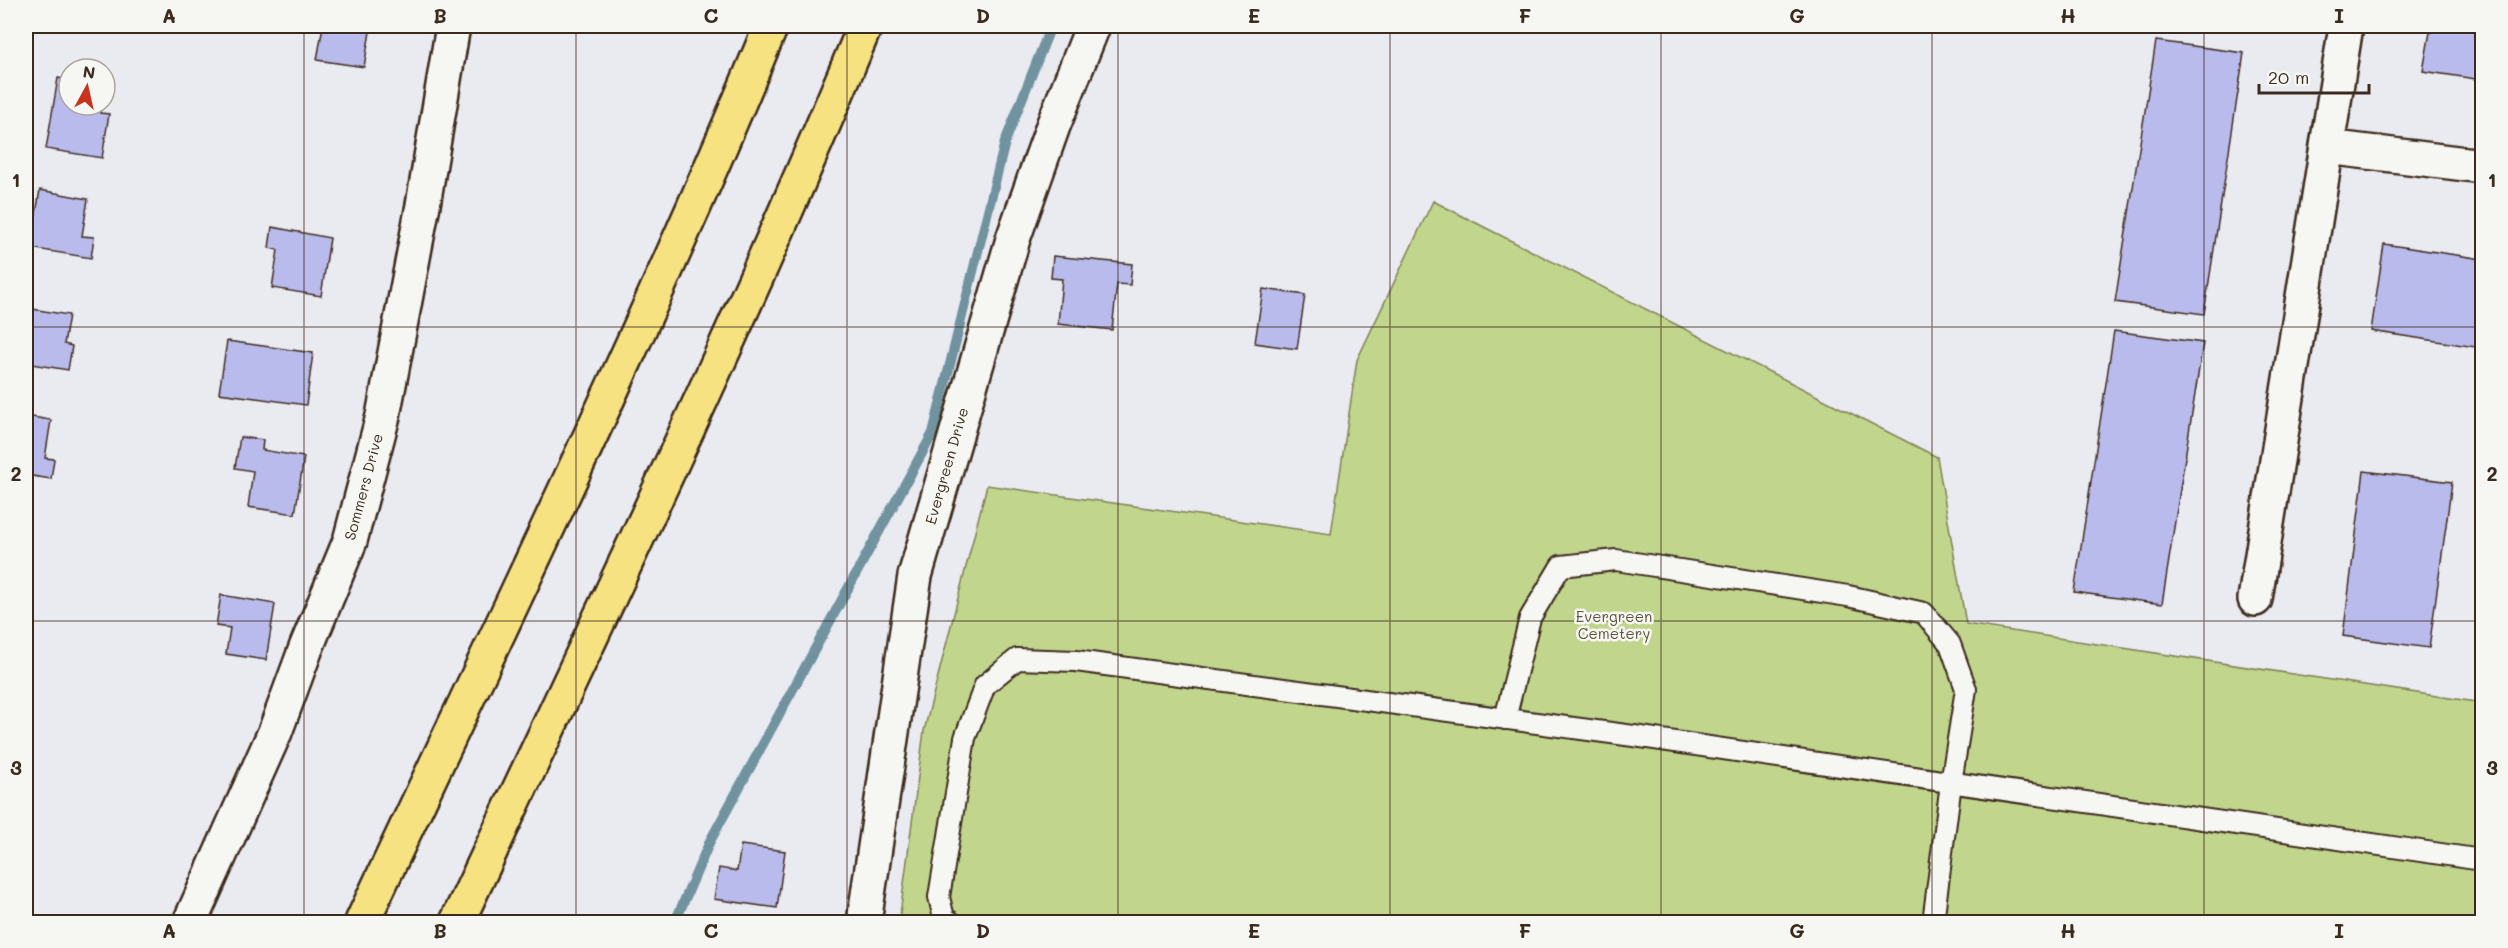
<svg xmlns="http://www.w3.org/2000/svg" width="2508" height="948" viewBox="0 0 2508 948" font-family="Mali,sans-serif">
	<style>
		.green { fill: #c1d68c; stroke: #7e8055; stroke-width: 1.5 }
		.lines { fill: none; stroke-linecap: round; stroke-linejoin: round }
		.stream { stroke: #70939f; stroke-width: 10 }
		.building { fill: #babbed; stroke: #3b2a1e; stroke-width: 1.5 }
		.lane-casing { stroke: #3b2a1e; stroke-width: 24 }
		.street-casing { stroke: #3b2a1e; stroke-width: 38 }
		.highway-casing { stroke: #3b2a1e; stroke-width: 38 }
		.lane { stroke: #f6f6f2; stroke-width: 20 }
		.street { stroke: #f6f6f2; stroke-width: 33 }
		.highway { stroke: #f6e281; stroke-width: 33 }
		.grid { fill: none; stroke: #3b2a1e; stroke-width: 1.5; stroke-opacity: 0.55 }
		.labels { text-anchor: middle; stroke-width: 5; stroke-linejoin: round; paint-order: stroke }
		.street-label { font-size: 15px; fill: #3b2a1e; stroke: #f6f6f2 }
		.park-label { font-size: 15px; fill: #5c553a; stroke: #f6f6f2 }
		.neatline { fill: none; stroke: #3b2a1e; stroke-width: 2 }
		.grid-label { font-size: 20px; text-anchor: middle; font-weight: bold; fill: #3b2a1e }
	</style>
	<rect width="100%" height="100%" fill="#eaeaf1"/>
	<filter id="ink" filterUnits="userSpaceOnUse"><feTurbulence type="fractalNoise" baseFrequency=".0167" numOctaves="2"/><feDisplacementMap in="SourceGraphic" scale="12" xChannelSelector="R" yChannelSelector="G"/><feConvolveMatrix kernelMatrix="1 2 1 2 8 2 1 2 1" color-interpolation-filters="sRGB"/></filter>
	<g filter="url(#ink)">
		<path class="green" d="M1433,201l504,256 29,167 516,79v219h-1583l25,-191 63,-246 344,49 26,-174z"/>
		<g class="lines">
			<path class="stream" d="M675,922l35,-81 223,-408 72,-291 46,-116"/>
		</g>
		<path class="building" d="M323,26h48l-7,41 -47,-7z
			M2431,26h51v54l-59,-9z
			M2156,41l88,12 -40,261 -89,-12z
			M58,78l11,2v25h32l-1,8 9,1 -7,44 -56,-9z
			M40,190l48,9 -6,37 12,1 -3,21 -61,-10z
			M272,227l58,11 -9,58 -49,-8 6,-38 -9,-2z
			M2384,244l98,15v89l-111,-17z
			M1053,256l79,8 -2,21 -13,-1 -5,46 -54,-6 4,-45 -11,-1z
			M1263,289l42,6 -8,54 -42,-6z
			M26,308l43,7 -5,29 8,2 -4,24 -42,-7z
			M2114,331l89,12 -41,261 -88,-12z
			M227,341l86,12 -7,52 -87,-12z
			M26,416l25,4 -6,38 9,1 -3,20 -25,-4z
			M240,437l23,3 -1,10 42,7 -9,57 -47,-7 5,-36 -18,-3z
			M2364,471l88,11 -23,166 -86,-12z
			M221,595l54,9 -9,56 -40,-6 4,-26 -14,-2z
			M741,845l44,6 -8,57 -63,-9 5,-31 18,3z"/>
		<g class="lines">
			<defs>
				<path id="lane" d="M1505,719l25,-101 31,-52 55,-6 232,36 76,17 26,31 16,45 -15,94 -18,139
					M951,922l-7,-4 -5,-21 26,-159 20,-53 32,-26 59,2 565,76 841,123"/>
				<path id="street" d="M2327,147l155,19
					M2255,599l91,-573
					M190,922l85,-190 31,-84 44,-107 33,-125 40,-211 30,-179
					M864,922l51,-346 98,-337 40,-113 40,-100"/>
				<path id="highway" d="M362,922c139,-297 284,-593 409,-896
					M457,922c139,-297 282,-593 408,-896"/>
			</defs>
			<use href="#lane" class="lane-casing"/>
			<use href="#street" class="street-casing"/>
			<use href="#highway" class="highway-casing"/>
			<use href="#lane" class="lane"/>
			<use href="#street" class="street"/>
			<use href="#highway" class="highway"/>
		</g>
	</g>
	<path class="grid" d="M304,26v896M576,26v896M847,26v896M1118,26v896M1390,26v896M1661,26v896M1932,26v896M2204,26v896M26,327h2456M26,621h2456"/>
	<g class="labels">
		<g class="street-label">
			<text transform="translate(947 466) rotate(-74)" y="5">Evergreen Drive</text>
			<text transform="translate(364 487) rotate(-75)" y="5">Sommers Drive</text>
		</g>
		<g class="park-label">
			<text x="1614" y="622">Evergreen<tspan x="1614" dy="17">Cemetery</tspan></text>
		</g>
	</g>
	<rect width="2508" height="948" fill="none" stroke="#f6f6f2" stroke-width="66"/>
	<g transform="translate(87 87) rotate(8)"><circle r="28" fill="#f6f6f2" stroke="#aba49d" stroke-width="1.5"/>
	<path d="M0-4.5L10 22L0 15L-10 22Z" fill="#c8321e"/>
	<text y="-9" font-size="16" font-weight="bold" text-anchor="middle" fill="#3b2a1e">N</text>
	</g>
	<path d="M2259 84v9h110v-9" fill="none" stroke="#3b2a1e" stroke-width="3"/>
	<text x="2268" y="84" font-size="18" fill="#3b2a1e" stroke="#f6f6f2" stroke-width="4.5" paint-order="stroke">20 m</text>
	<rect x="33" y="33" width="2442" height="882" class="neatline"/>
	<g class="grid-label">
		<text x="169" y="23">A</text>
		<text x="440" y="23">B</text>
		<text x="711" y="23">C</text>
		<text x="983" y="23">D</text>
		<text x="1254" y="23">E</text>
		<text x="1525" y="23">F</text>
		<text x="1797" y="23">G</text>
		<text x="2068" y="23">H</text>
		<text x="2339" y="23">I</text>
		<text x="16" y="187">1</text>
		<text x="2492" y="187">1</text>
		<text x="16" y="481">2</text>
		<text x="2492" y="481">2</text>
		<text x="16" y="775">3</text>
		<text x="2492" y="775">3</text>
		<text x="169" y="938">A</text>
		<text x="440" y="938">B</text>
		<text x="711" y="938">C</text>
		<text x="983" y="938">D</text>
		<text x="1254" y="938">E</text>
		<text x="1525" y="938">F</text>
		<text x="1797" y="938">G</text>
		<text x="2068" y="938">H</text>
		<text x="2339" y="938">I</text>
	</g>
</svg>
